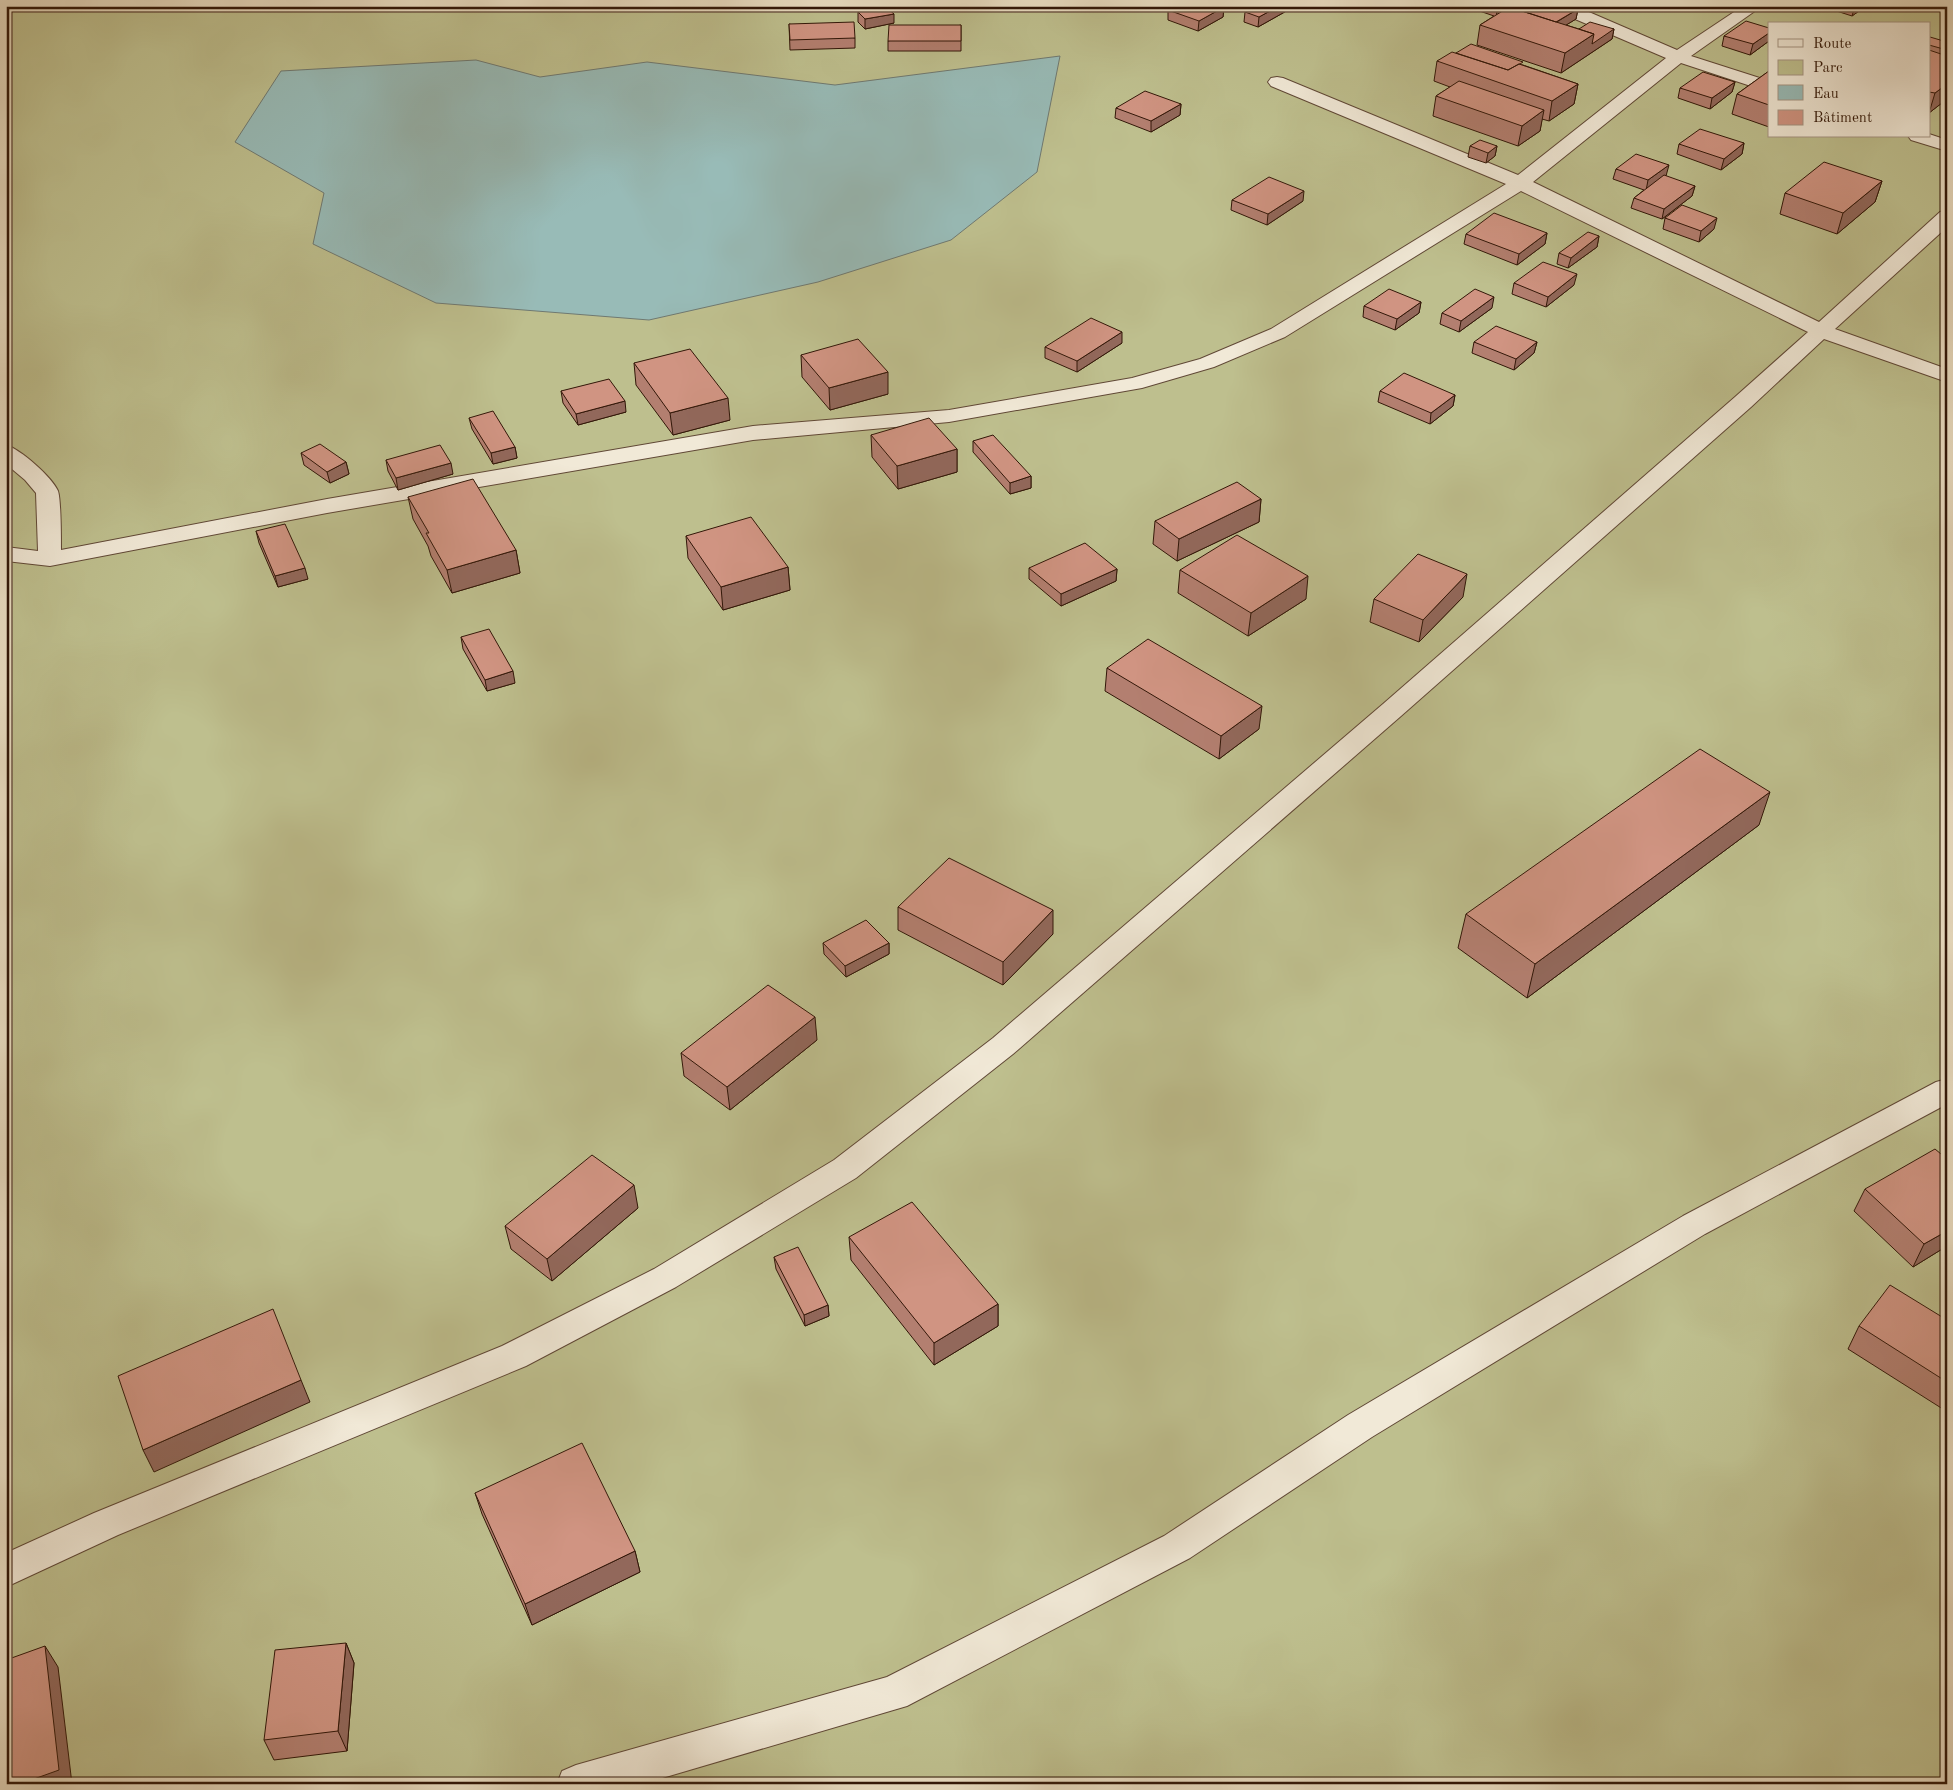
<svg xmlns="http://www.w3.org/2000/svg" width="1953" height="1790" viewBox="0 0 1953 1790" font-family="'Old Standard TT',serif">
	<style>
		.green { fill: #bebf8e; stroke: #786b4b; fill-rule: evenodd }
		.water { fill: #98bbb7; stroke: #6f7971 }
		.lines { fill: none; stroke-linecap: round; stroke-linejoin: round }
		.minor-casing { stroke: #604836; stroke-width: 2 }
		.minor { fill: #f1e9d7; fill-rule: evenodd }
		.wall { fill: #b37f70; stroke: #321708 }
		.shaded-wall { fill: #92685b; stroke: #321708 }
		.building { fill: #d09482; stroke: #321708 }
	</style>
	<rect width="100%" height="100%" fill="#e9ddc2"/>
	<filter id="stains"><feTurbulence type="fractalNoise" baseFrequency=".004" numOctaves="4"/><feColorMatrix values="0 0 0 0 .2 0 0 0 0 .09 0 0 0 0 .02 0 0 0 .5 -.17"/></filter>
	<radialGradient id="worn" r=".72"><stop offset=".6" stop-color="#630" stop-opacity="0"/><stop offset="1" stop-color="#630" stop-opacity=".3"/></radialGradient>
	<path class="green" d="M6,6h1941v1778h-1941zM1769,24h160v112h-160z"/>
	<path class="water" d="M1060,56l-23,116 -86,68 -133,42 -169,38 -213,-17 -123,-59 11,-51 -89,-51 46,-71 195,-11 64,17 107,-15 188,23z"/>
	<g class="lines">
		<defs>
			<path id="minor" d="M1552,6h23l102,44 66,-44h19l-71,50 78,25v11l-88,-29 -148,119 286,140 121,-110 7,-2v17l-112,102 112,40v13l-123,-43 -73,68 -350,309 -388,338 -157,124 -180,109 -150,79 -408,169 -112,52v-34l88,-40 408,-167 152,-77 180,-109 159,-122 390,-334 352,-307 73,-65 -287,-141 -236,146 -71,30 -72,21 -193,34 -196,18 -426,73 -277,53 -44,-5v-14l32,4 -2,-58 -11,-13 -19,-16v-19c14,4 46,32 52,46 3,9 3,47 3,59l266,-51 426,-73 196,-16 183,-32 68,-19 71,-30 235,-145 -235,-98 -3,-4 3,-4 6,-1 6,1 235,97 148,-117 -112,-48z
				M1929,134l18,6v11l-36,-11 -3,-4h21z
				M1947,1079v25l-242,130 -333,203 -182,121 -283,148 -265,78h-85l5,-13 14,-6 311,-88 277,-141 184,-121 335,-199 253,-134z"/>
		</defs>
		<use href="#minor" class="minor-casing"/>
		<use href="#minor" class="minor"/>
	</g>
	<path class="wall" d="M1256,6h34v3l-32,18 -14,-5 1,-10z
		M1469,6h44l-2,1 11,4 56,-2 -2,10 -10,6 13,4h35l-2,10 -51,34 -84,-28 3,-20 14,-9 -26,-9z
		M1821,6h45l-14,10z
		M1224,7l-1,10 -25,14 -30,-11v-10z
		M858,12l36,11 -29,6 -7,-7z
		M789,24l66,14v10l-65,2z
		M961,25v26h-73v-10z
		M1769,28v13l-19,14 -28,-9 2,-10z
		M1929,38l18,4v57l-18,14z
		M1456,53l67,12 55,19 -4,20 -25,17 -7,-2 -2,12 -22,15 -85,-30 3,-20 14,-9 -16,-6 3,-20z
		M1769,71v56l-37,-13 5,-20z
		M1735,82l-3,10 -22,17 -32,-11 2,-10z
		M1181,104l-1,11 -29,17 -36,-14 1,-10z
		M1744,143l-2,11 -21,16 -44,-16 2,-10z
		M1470,146h27l-2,10 -9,7 -18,-6z
		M1616,169l79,17 -3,10 -30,23 -31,-11 3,-10 10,-8 -31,-11z
		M1882,181l-7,21 -38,32 -57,-20 5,-21z
		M1232,200l71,1 -36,24 -36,-15z
		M1665,218l49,11 -15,13 -36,-13z
		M1547,233l-2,11 -28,21 -53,-21 2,-10z
		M1599,236l-2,11 -29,21 -11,-4 2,-11z
		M1514,283l60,2 -28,22 -34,-13z
		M1421,302l-2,11 -24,17 -32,-13 1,-11z
		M1492,308l-33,24 -19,-8 2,-11z
		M1474,342h63l-3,11 -20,17 -42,-17z
		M1122,343l-45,29 -32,-14v-11z
		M801,355l87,39 -58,16 -28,-33z
		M634,363l96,57 -57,15 -37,-50z
		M561,391l65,21 -48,13 -15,-22z
		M1380,391l75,4 -2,11 -23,18 -52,-22z
		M469,418l46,29 2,11 -24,6 -21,-35z
		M871,435l86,14v23l-59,17 -26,-32z
		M973,441l58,35v12l-21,6 -37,-42z
		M301,453l45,9 3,12 -19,9 -26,-18z
		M386,460l67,14 -55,16 -10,-19z
		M408,497l108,53 4,23 -68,20 -21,-37 -3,-10 -15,-27z
		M1261,499l-2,23 -82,39 -24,-17 2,-23z
		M256,531l52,48 -30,8 -19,-44z
		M686,536l102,31 2,23 -67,20 -35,-52z
		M1029,568l88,1 -1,12 -55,25 -32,-27z
		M1180,570l126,29 -58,37 -70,-43z
		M1463,597l-44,45 -49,-20 4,-23z
		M461,637l54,46 -28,8 -24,-42z
		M1107,668l152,61 -40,30 -114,-68z
		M1759,825l-232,173 -69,-50 8,-34z
		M898,907l155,27 -50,51 -105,-55z
		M823,943h66v11l-43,23 -22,-23z
		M817,1040l-87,70 -46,-34 -3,-23z
		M1865,1189l82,57 -34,21 -59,-56z
		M638,1208l-86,73 -41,-32 -6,-23z
		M849,1237l149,67v22l-64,39 -83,-105z
		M774,1257l54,48 1,11 -24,10 -29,-57z
		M1947,1320v90l-1,1 -98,-62 11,-23z
		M475,1493l160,58 5,21 -108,53 -50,-111z
		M346,1643l8,20 -7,88 -73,9 -10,-20z"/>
	<path class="shaded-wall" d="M1279,6h11v3l-32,18 1,-10z
		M1498,6h15l-17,11z
		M1855,6h11l-14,10z
		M1224,7l-1,10 -25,14 1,-10z
		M1578,9l-2,10 -31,19 2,-10z
		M894,14v9l-29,6v-10z
		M1614,29l-2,10 -51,34 4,-20 29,-19z
		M1769,33v8l-19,14 3,-11z
		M1735,82l-3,10 -22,17 2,-11z
		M1578,84l-4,20 -25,17 3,-20z
		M1947,84v15l-18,14 6,-20z
		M1181,104l-1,11 -29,17v-11z
		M1544,110l-4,21 -22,15 4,-20z
		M1744,143l-2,11 -21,16 3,-11z
		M1497,146l-2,10 -9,7 2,-10z
		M1669,165l-3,11 -20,15 2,-11z
		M1882,181l-7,21 -38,32 6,-21z
		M1695,186l-3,10 -30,23 2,-10z
		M1304,191l-1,10 -36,24 1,-11z
		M1717,218l-3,11 -15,13 2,-11z
		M1547,233l-2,11 -28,21 2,-11z
		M1599,236l-2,11 -29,21 3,-10z
		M1577,274l-3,11 -28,22 2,-10z
		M1494,297l-2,11 -33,24 2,-11z
		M1421,302l-2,11 -24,17 2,-11z
		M1122,332v11l-45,29v-11z
		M1537,342l-3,11 -20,17 2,-11z
		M888,372v22l-58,16 -1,-22z
		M1455,395l-2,11 -23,18 1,-11z
		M728,398l2,22 -57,15 -3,-22z
		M625,401l1,11 -48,13 -2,-11z
		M515,447l2,11 -24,6 -2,-11z
		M957,449v23l-59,17 -1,-23z
		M346,462l3,12 -19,9 -3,-11z
		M451,463l2,11 -55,16 -2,-12z
		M1031,476v12l-21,6v-11z
		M1261,499l-2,23 -82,39 2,-22z
		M516,550l4,23 -68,20 -5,-23z
		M788,567l2,23 -67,20 -2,-23z
		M305,568l3,11 -30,8 -3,-11z
		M1117,569l-1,12 -55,25v-12z
		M1467,574l-4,23 -44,45 4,-22z
		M1308,576l-2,23 -58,37 3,-23z
		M513,671l2,12 -28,8 -2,-11z
		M1262,706l-3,23 -40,30 2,-23z
		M1770,792l-11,33 -232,173 8,-34z
		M1053,910v24l-50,51v-23z
		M889,943v11l-43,23 -1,-11z
		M815,1017l2,23 -87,70 -3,-23z
		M634,1185l4,23 -86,73 -5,-22z
		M1947,1231v15l-34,21 11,-23z
		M998,1304v22l-64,39v-22z
		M828,1305l1,11 -24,10 -1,-11z
		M301,1380l9,22 -156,70 -11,-22z
		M635,1551l5,21 -108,53 -7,-21z
		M346,1643l8,20 -7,88 -9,-20z
		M45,1646l13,21 14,117h-52z"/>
	<path class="building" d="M1175,6h46l3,1 -25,14 -31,-11z
		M1256,6h23l-20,11 -14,-5z
		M1530,6h40l8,3 -22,13 -34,-11z
		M886,7l8,7 -29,5 -7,-7z
		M1509,7l85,27 -29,19 -85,-28z
		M1746,21l23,7v5l-16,11 -29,-8z
		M854,22l1,16 -65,2 -1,-16z
		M1590,22l24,7 -22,15 2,-10 -15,-5z
		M889,25h72v16h-73z
		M1930,37l17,5v8l-18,-5v-7z
		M1471,44l52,18 -3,2h-1l-11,6 -52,-17z
		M1929,50l18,6v28l-12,9 -6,-1z
		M1452,52l56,18 11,-6 59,20 -26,17 -115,-40z
		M1769,71v34l-32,-11z
		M1703,72l32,10 -23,16 -32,-10z
		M1459,81l85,29 -22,16 -86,-30z
		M1145,91l36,13 -30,17 -35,-13z
		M1700,129l44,14 -20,16 -45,-15z
		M1480,140l17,6 -9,7 -18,-7z
		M1636,154l33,11 -21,15 -32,-11z
		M1824,162l58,19 -39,32 -58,-20z
		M1664,175l31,11 -31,23 -30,-11z
		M1269,177l35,14 -36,23 -36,-14z
		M1682,205l35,13 -16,13 -36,-13z
		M1494,213l53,20 -28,21 -53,-20z
		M1588,232l11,4 -28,22 -12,-5z
		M1543,262l34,12 -29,23 -34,-14z
		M1389,289l32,13 -24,17 -33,-13z
		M1475,289l19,8 -33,24 -19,-8z
		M1091,318l31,14 -45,29 -32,-14z
		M1496,326l41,16 -21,17 -42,-17z
		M858,339l30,33 -59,16 -28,-33z
		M690,349l38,49 -58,15 -36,-50z
		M1404,373l51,22 -24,18 -51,-22z
		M609,379l16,22 -49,13 -15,-23z
		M493,411l22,36 -24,6 -22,-35z
		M929,418l28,31 -60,17 -26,-31z
		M993,435l38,41 -21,7 -37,-42z
		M320,444l26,18 -19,10 -26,-19z
		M440,445l11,18 -55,15 -10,-18z
		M473,479l43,71 -69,20 -21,-37h3l-21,-36z
		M1237,482l24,17 -82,40 -24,-18z
		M751,517l37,50 -67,20 -35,-51z
		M285,524l20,44 -30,8 -19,-45z
		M1237,535l71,41 -57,37 -71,-43z
		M1085,543l32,26 -56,25 -32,-26z
		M1418,554l49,20 -44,46 -49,-21z
		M489,629l24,42 -28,9 -24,-43z
		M1148,639l114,67 -41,30 -114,-68z
		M1700,749l70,43 -235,172 -69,-50z
		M949,858l104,52 -50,52 -105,-55z
		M866,920l23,23 -44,23 -22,-23z
		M768,985l47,32 -88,70 -46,-34z
		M1935,1149l12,10v72l-23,13 -59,-55z
		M592,1155l42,30 -87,74 -42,-33z
		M912,1202l86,102 -64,39 -85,-106z
		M798,1247l30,58 -24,10 -30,-58z
		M1890,1285l57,35v62l-88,-56z
		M273,1309l28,71 -158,70 -25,-74z
		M582,1443l53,108 -110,53 -50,-111z
		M346,1643l-8,88 -74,9 11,-90z
		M45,1646l14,124 -39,14h-14v-124z"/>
	<rect width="1953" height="1790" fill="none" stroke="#e9ddc2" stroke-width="25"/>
	<rect x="8" y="8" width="1938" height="1775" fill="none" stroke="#321708" stroke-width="2.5"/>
	<rect x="12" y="12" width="1928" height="1765" fill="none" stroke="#321708"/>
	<rect x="1768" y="22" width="162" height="115" fill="#f1e9d7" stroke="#a59584"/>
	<rect x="1778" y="39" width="25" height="8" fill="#f1e9d7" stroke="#a59584"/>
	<text x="1813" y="48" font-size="15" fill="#321708">Route</text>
	<rect x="1778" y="60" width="25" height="15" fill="#bebf8e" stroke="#a59584"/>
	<text x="1813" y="72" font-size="15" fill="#321708">Parc</text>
	<rect x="1778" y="85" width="25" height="15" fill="#98bbb7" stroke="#a59584"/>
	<text x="1813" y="98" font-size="15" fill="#321708">Eau</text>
	<rect x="1778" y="110" width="25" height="15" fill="#d09482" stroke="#a59584"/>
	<text x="1813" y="122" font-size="15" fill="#321708">Bâtiment</text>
	<rect width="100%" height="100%" filter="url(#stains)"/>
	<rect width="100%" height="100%" fill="url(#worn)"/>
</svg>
